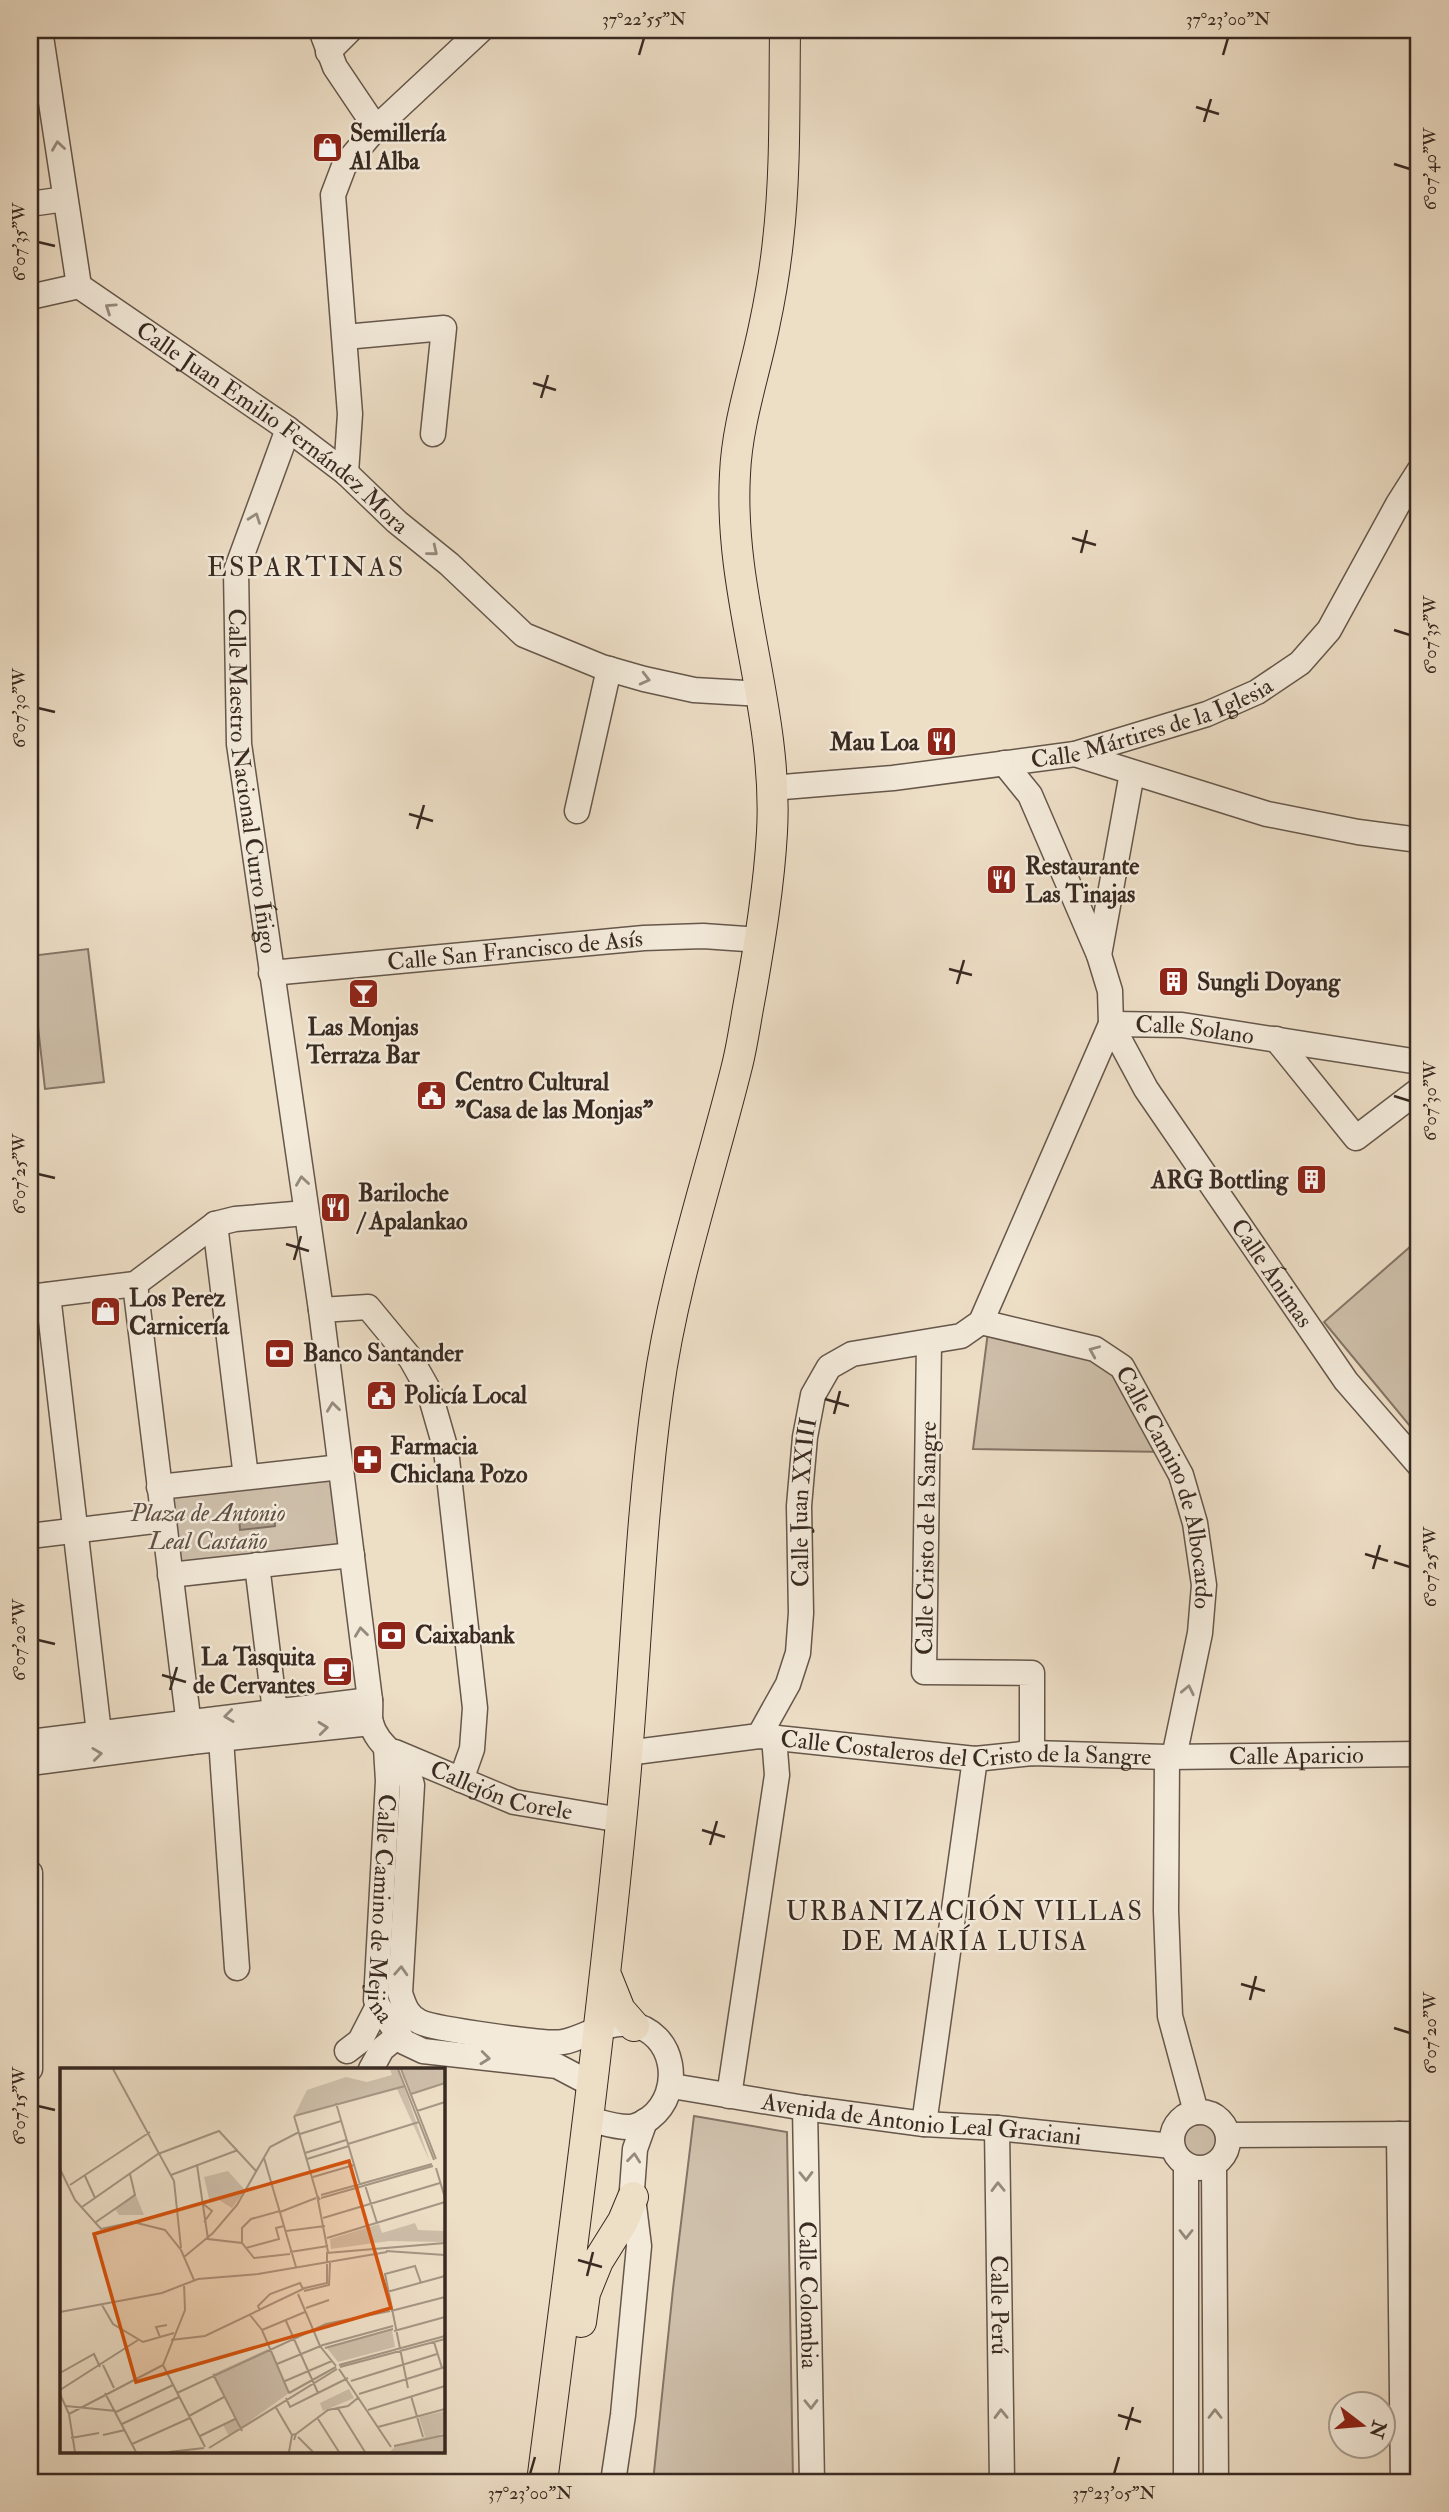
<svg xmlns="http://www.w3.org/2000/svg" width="1449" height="2512" viewBox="0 0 1449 2512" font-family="'IM FELL Double Pica',serif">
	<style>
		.green { fill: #cebfaa; stroke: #847466; stroke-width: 2 }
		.water { fill: #b0a18e; stroke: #807163; stroke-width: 2 }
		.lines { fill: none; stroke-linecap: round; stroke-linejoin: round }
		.minor-casing { stroke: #66574b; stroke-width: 27 }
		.major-casing { stroke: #392a22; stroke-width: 32 }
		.minor { stroke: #f3eada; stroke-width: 24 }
		.major { stroke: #eddec6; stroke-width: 30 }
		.oneway { stroke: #968a7e }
		.ticks { fill: none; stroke: #392a22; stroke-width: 2.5 }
		.labels { text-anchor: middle; stroke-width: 5; stroke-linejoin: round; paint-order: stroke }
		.poi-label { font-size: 24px; font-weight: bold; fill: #392a22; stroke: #f3eada; text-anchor: start }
		.street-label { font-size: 24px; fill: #392a22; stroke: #f3eada }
		.park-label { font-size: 24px; font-style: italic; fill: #5e4f44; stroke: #f3eada }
		.neighbourhood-label { font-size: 26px; letter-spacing: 2px; fill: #392a22; stroke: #f3eada }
		.quarter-label { font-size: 28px; letter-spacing: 2px; fill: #392a22; stroke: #f3eada }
		.inset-road { fill: none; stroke: #a59684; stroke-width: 2 }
		.view { fill: #d6540e; fill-opacity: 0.15; stroke: #d6540e; stroke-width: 3.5 }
		.inset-edge { fill: none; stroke: #392a22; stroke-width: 3.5 }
		.neatline { fill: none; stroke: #392a22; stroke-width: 2.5 }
		.ticks-label { font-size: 18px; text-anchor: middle; fill: #392a22 }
	</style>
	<rect width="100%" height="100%" fill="#eddec6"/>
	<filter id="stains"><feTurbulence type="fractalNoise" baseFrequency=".00286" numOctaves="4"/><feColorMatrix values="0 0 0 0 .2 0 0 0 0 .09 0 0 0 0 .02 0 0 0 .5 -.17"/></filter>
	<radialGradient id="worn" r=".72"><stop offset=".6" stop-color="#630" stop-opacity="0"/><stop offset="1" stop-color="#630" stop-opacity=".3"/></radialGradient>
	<path class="green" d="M88,949l16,133 -59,7 -15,-133z
		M1419,1239v198l-95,-115z
		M989,1324l106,25 73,103 -195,-3z
		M341,1467l11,88 -182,20 -11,-88z
		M694,2116l93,16 6,350h-140l20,-193z
		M1176 2141a24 24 0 1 1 48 0a24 24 0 1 1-48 0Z"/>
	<path class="water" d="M274,1513l1,13 -35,4 -1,-13z"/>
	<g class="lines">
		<defs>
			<g id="minor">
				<path d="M40,30l39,256"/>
				<path d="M321,30l14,37 41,61"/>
				<path d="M328,52l22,-22"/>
				<path d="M30,204l35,-5"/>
				<path id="s1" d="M79,286l209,143 58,44 51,49 52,42 75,71 78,32 42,12 50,11 68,4"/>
				<path d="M30,297l49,-11"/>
				<path d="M345,337l99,-9 -11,106"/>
				<path id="s2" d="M288,429l-52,142 3,173 82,566 49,390c1,7 -1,17 1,23 7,26 34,33 41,62l-12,208c4,12 7,23 20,29 15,7 128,23 143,20 22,-4 42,-21 66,-18 47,7 55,68 21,94 -5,4 -13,8 -19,9 -14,1 -30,-5 -43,-8"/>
				<path d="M346,473l4,-59 -17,-219 11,-29 32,-38 105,-98"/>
				<path d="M1075,754l192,60 91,18 61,8"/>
				<path id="s3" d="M1004,763l26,32 69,160 11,36 1,33 35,65 200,292 73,84"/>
				<path id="s4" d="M771,788l122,-10 182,-24 132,-40 50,-22 43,-29 29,-33 69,-126 21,-33"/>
				<path d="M577,811l32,-142"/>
				<path d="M1099,955l33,-182"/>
				<path id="s5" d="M271,973l373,-35 59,-2 57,4"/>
				<path d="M1276,1039l80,99 63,-48"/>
				<path d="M215,1224l31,253"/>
				<path d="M135,1284l56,458"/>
				<path d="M48,1295l51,438"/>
				<path d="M30,1297l105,-13 80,-60 20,-5 71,-6"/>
				<path d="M321,1310l47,-3 43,52 18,32 17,59 29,258 -3,41 -11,31"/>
				<path id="s6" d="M981,1322l114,27 27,18 59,108 14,48 9,62 -4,48 -26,124"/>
				<path d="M929,1343l-5,329 108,1v80"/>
				<path d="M159,1487l182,-20"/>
				<path d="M30,1536l132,-16"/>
				<path d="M257,1565l18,146"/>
				<path d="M170,1575l182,-20"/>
				<path id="s7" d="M759,1736l29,-52 10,-31 3,-40 -2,-107 6,-69 8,-42 16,-28 23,-13 109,-18 20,-14 130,-298 71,1 237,37"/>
				<path d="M221,1739l16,229"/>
				<path d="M30,1742l340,-42"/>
				<path id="s8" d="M386,1748l2,33 -12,219 2,6 26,36 19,9 134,15 36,19"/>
				<path id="s9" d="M395,1752l119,50 107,18"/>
				<path id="s10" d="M627,1753l132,-17 216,23 57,-6 135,4 252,-3"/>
				<path d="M1167,1757l-1,154 4,105 26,96"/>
				<path d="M30,1763l161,-21 180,-19"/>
				<path d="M30,1873v196"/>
				<path d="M347,2051l13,-10 18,-35"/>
				<path d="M371,2069l11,-20 17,-14"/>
				<path id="s11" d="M672,2086l133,22 119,16 73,4 175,18"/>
				<path d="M729,2096l48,-321 -3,-38"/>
				<path id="s12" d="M805,2108l7,374"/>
				<circle cx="1200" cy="2140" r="28"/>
				<path d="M924,2124l51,-365"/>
				<path id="s13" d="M997,2128l5,354"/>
				<path d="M1399,2134l4,348"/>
				<path d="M1228,2135l191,-1"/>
				<path d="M1214,2166l2,316"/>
				<path d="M613,2482l10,-67 16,-169 -7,-56 3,-41 10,-28"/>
				<path d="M1186,2482v-316"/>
			</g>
			<path id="major" d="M606,1975l14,35 14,16
				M581,2322l4,-29 13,-32 25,-40 10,-24
				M542,2482c29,-226 59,-453 81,-680 13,-136 16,-274 35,-410 15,-111 52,-217 79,-326 6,-24 9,-49 14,-74 9,-52 18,-106 21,-160 7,-122 -44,-237 -37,-358 2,-50 19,-98 29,-147 6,-28 11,-57 14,-86 8,-70 6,-141 7,-211"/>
		</defs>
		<use href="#minor" class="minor-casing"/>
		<use href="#major" class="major-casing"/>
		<use href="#minor" class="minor"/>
		<use href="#major" class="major"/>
	</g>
	<defs><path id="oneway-chevron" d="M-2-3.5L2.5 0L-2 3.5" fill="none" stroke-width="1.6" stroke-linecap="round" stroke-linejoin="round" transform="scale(1.75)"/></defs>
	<g class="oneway">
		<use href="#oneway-chevron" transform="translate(58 146) rotate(-98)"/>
		<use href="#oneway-chevron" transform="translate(110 308) rotate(-146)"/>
		<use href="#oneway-chevron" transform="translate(255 518) rotate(-70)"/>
		<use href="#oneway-chevron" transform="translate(433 551) rotate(39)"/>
		<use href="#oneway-chevron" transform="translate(645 679) rotate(14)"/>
		<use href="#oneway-chevron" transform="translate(302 1181) rotate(-98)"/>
		<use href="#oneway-chevron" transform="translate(1094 1351) rotate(-157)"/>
		<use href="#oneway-chevron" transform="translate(333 1407) rotate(-97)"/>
		<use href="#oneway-chevron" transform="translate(361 1632) rotate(-97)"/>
		<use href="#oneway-chevron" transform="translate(1188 1690) rotate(-78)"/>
		<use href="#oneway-chevron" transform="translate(229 1716) rotate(173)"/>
		<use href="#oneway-chevron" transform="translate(323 1728) rotate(-6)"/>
		<use href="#oneway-chevron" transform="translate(97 1754) rotate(-7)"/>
		<use href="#oneway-chevron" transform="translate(401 1971) rotate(-87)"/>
		<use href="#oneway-chevron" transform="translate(485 2058) rotate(6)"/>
		<use href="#oneway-chevron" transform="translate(634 2158) rotate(-84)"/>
		<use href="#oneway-chevron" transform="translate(806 2176) rotate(89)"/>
		<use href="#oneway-chevron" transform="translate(998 2187) rotate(-91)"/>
		<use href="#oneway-chevron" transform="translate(1186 2234) rotate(90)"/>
		<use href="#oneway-chevron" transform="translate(811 2404) rotate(89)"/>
		<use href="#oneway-chevron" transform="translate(1001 2414) rotate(-91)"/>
		<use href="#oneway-chevron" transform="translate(1215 2414) rotate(-90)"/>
	</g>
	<path class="ticks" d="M639,55l5,-17M1223,55l5,-17M1196,107l23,7M1204,122l7,-23M1394,164l16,5M38,242l17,4M533,383l23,7M541,398l7,-23M1072,538l24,7M1081,553l6,-23M1394,630l16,5M38,708l17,4M409,814l24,7M417,829l7,-24M949,969l23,6M957,984l7,-24M1394,1096l16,5M38,1174l17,4M286,1244l23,7M294,1260l7,-24M825,1399l24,7M834,1414l6,-23M1365,1554l23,7M1394,1562l16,5M1373,1569l7,-24M38,1640l17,4M162,1675l24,7M170,1690l7,-23M702,1830l23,7M710,1845l7,-24M1241,1984l24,7M1250,2000l6,-24M1394,2028l16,5M38,2106l17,4M578,2260l24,7M587,2276l6,-24M1118,2415l23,7M1126,2430l7,-23M530,2474l5,-17M1114,2474l5,-17"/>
	<defs>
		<symbol id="shop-square" viewBox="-11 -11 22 22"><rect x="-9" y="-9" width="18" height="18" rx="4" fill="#8f2418" stroke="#f3eada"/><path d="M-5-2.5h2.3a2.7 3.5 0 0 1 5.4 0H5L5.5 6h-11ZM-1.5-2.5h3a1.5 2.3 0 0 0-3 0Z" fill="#fff"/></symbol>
		<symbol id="restaurant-square" viewBox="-11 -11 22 22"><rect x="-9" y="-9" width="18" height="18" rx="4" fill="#8f2418" stroke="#f3eada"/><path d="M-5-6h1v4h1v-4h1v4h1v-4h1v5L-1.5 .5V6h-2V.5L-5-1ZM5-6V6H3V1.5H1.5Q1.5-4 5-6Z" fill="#fff"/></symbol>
		<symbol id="building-square" viewBox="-11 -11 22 22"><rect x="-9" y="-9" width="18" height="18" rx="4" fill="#8f2418" stroke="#f3eada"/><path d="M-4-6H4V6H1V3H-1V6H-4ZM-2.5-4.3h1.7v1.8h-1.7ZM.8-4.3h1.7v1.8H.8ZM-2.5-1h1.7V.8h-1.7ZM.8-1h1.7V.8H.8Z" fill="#fff"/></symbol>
		<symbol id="bar-square" viewBox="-11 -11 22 22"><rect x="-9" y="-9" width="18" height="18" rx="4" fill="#8f2418" stroke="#f3eada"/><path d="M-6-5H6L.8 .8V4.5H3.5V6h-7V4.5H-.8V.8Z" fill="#fff"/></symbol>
		<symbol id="civic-square" viewBox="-11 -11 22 22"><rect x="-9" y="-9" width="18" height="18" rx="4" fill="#8f2418" stroke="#f3eada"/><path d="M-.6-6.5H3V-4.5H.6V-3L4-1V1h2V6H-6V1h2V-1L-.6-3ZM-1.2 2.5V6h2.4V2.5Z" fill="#fff"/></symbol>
		<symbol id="bank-square" viewBox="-11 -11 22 22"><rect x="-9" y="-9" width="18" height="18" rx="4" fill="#8f2418" stroke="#f3eada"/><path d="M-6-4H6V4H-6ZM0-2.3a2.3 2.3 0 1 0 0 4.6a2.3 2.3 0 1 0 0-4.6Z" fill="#fff"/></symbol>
		<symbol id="pharmacy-square" viewBox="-11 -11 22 22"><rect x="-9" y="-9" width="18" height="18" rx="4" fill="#8f2418" stroke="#f3eada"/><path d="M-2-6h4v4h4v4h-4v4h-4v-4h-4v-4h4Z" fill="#fff"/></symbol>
		<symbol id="cafe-square" viewBox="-11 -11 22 22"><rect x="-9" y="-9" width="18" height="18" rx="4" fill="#8f2418" stroke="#f3eada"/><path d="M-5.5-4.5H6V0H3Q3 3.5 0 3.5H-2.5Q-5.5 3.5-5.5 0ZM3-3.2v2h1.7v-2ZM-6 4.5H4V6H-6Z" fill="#fff"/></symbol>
	</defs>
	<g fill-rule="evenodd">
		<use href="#shop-square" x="310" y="130" width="35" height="35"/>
		<use href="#restaurant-square" x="924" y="724" width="35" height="35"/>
		<use href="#restaurant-square" x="984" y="862" width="35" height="35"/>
		<use href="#building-square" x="1156" y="964" width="35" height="35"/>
		<use href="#bar-square" x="346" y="976" width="35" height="35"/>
		<use href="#civic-square" x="414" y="1078" width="35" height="35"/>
		<use href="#building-square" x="1294" y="1162" width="35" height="35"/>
		<use href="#restaurant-square" x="318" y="1190" width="35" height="35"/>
		<use href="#shop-square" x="88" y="1294" width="35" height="35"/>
		<use href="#bank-square" x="262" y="1336" width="35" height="35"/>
		<use href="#civic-square" x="364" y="1378" width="35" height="35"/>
		<use href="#pharmacy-square" x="350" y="1442" width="35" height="35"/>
		<use href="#bank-square" x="374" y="1618" width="35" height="35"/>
		<use href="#cafe-square" x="320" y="1654" width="35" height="35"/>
	</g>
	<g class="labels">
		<g class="poi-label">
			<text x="350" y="141">Semillería<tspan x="350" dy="28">Al Alba</tspan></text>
			<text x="919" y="750" text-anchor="end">Mau Loa</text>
			<text x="1025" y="874">Restaurante<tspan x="1025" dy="28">Las Tinajas</tspan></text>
			<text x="1197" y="990">Sungli Doyang</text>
			<text x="363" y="1035" text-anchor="middle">Las Monjas<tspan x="363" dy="28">Terraza Bar</tspan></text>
			<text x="455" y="1090">Centro Cultural<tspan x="455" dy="28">"Casa de las Monjas"</tspan></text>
			<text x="1288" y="1188" text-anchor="end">ARG Bottling</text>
			<text x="358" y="1201">Bariloche<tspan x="358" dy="28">/ Apalankao</tspan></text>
			<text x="129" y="1306">Los Perez<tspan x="129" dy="28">Carnicería</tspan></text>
			<text x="303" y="1361">Banco Santander</text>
			<text x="404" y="1403">Policía Local</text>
			<text x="390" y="1454">Farmacia<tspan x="390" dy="28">Chiclana Pozo</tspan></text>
			<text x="415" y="1643">Caixabank</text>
			<text x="315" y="1665" text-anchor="end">La Tasquita<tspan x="315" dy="28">de Cervantes</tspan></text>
		</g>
		<g class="street-label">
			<text dy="8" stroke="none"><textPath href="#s1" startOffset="240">Calle Juan Emilio Fernández Mora</textPath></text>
			<text dy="8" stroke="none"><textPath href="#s4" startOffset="388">Calle Mártires de la Iglesia</textPath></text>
			<text dy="8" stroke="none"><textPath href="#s2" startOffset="362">Calle Maestro Nacional Curro Íñigo</textPath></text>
			<text dy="8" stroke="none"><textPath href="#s5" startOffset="245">Calle San Francisco de Asís</textPath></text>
			<text dy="8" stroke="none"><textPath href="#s7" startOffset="954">Calle Solano</textPath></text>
			<text dy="8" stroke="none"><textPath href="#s3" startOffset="583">Calle Ánimas</textPath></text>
			<text dy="8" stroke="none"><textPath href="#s6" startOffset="280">Calle Camino de Albocardo</textPath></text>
			<text dy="8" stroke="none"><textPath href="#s7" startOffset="243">Calle Juan XXIII</textPath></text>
			<text transform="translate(926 1538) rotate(-89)" y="8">Calle Cristo de la Sangre</text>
			<text dy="8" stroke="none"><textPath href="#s10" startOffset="341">Calle Costaleros del Cristo de la Sangre</textPath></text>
			<text dy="8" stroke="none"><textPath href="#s10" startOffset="672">Calle Aparicio</textPath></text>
			<text dy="8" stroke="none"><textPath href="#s9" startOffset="114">Callejón Corele</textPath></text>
			<text dy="8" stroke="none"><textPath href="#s8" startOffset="161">Calle Camino de Mejina</textPath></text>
			<text dy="8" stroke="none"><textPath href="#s11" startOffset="252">Avenida de Antonio Leal Graciani</textPath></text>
			<text dy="8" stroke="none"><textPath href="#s12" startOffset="187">Calle Colombia</textPath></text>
			<text dy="8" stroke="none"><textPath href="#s13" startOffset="177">Calle Perú</textPath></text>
		</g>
		<g class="park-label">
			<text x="208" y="1521">Plaza de Antonio<tspan x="208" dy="28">Leal Castaño</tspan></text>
		</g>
		<g class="neighbourhood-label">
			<text x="965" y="1920">URBANIZACIÓN VILLAS<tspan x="965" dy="30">DE MARÍA LUISA</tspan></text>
		</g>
		<g class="quarter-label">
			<text x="306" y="576">ESPARTINAS</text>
		</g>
	</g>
	<g transform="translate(60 2068)">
		<rect width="385" height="385" fill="#eddec6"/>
		<path d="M330,1h8l32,93 -33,-73 -103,27 13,-26 39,-13 21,5 25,-7zM385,1v14l-34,11 -9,-24zM168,103l17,19 -13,18 -13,-8 -9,3 -6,-26zM75,125l9,22h-25l-4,-6zM355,155l3,7 27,1v11l-56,-1 -58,8 -1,-10 49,-15 3,9zM332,262l3,17 -57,15 -11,-14zM210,280l19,45 -60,43 -6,-11 13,-6 -23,-45zM289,321l5,9 -31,13 -3,-8zM385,343v22l-7,2h7v17h-55l6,-7 29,-8 -6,-20z" fill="#cebfaa"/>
		<path class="inset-road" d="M53,1l61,112 7,67M338,1l36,91M341,1l35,90M351,26l34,-11M276,35l24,82M357,43l28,-9M234,48l111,-30M234,48l23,79M240,66l41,-13M288,76l71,-22M245,85l41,-13M204,90l32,109M247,91l42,-13M137,97l11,74 34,4 12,15 36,-4M376,100l9,30M0,101l15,31 26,29 32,-7 32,8 16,20 13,30M111,107l67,-25M25,108l10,22M253,109l41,-12M10,117l80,-53M305,117l12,38M261,127l111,-31M261,130l112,-32M260,132l-3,-5 11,57M142,135l10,8 -8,11M22,139l76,-53 61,-23 38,41M220,144l36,-14M263,150l117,-35M36,154l39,-27 -5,-21M226,163l39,-5M267,170l118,-36M182,175v-15l9,-9 29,-8M186,180l33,-9 -3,-11 8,-2M326,183l59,4M230,184l38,-6M124,189l29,-24 24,-28 33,-58 29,-15M244,223l25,-6 1,-22M327,224l58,-16M238,226l22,52 16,20M42,237l11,19 30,18 31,-9M246,240l23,-8M200,243l-2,-5 12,-12 30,-11 3,6M331,243l54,-14M0,244l102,-19 36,-14 60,-5 129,-22M190,247l12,15 27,63M226,253l32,72M202,262l43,-18M334,263l51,-14M100,269l-4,-10 11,-2M111,272l34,-4 100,-48 22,-5v-30l118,-10M374,274l8,26M265,280l68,-19M217,296l46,-19 70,-19M43,297l11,23M103,297l42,82M103,297l22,-55 -1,-26M279,297l106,-29M280,299l105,-28M279,301l52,78M0,305l34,-19 6,13M153,306l29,57M225,313l47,-20M291,313l86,-27M348,320l-23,-114 30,-8 6,17M0,322l78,-50M45,325l31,59M117,325l149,-69 64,-13M229,325l47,-26M0,326l9,20 6,38M299,326l86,-27M351,328l12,41M226,330l4,9 58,-29M6,338l50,5M215,338l17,29M277,339l28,45M308,342l77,-24M56,344l57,-27M9,346l94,-49M129,348l35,-19M258,351l21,33M62,356l57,-27M318,359l67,-18M236,366l32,-24 20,-4 11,-9M43,367l22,-5M140,368l35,-17M238,369l15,15M11,370l28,-5M72,376l58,-26M334,378l51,-11M149,380l128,-79M109,384l35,-4M229,384l3,-17 4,-1 -2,6"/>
		<path class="view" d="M289,93l42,147 -255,74 -42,-148z"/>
		<rect width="385" height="385" class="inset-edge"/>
	</g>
	<rect width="1449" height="2512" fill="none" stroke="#eddec6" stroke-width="77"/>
	<g transform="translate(1362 2425) rotate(106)"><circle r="33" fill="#f3eada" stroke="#a99d90" stroke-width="2"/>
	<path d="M0-5L12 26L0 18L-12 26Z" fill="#8f2418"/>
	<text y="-10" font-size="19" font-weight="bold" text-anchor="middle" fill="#392a22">N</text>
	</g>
	<rect x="38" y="38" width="1372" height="2436" class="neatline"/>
	<g class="ticks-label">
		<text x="644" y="25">37°22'55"N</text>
		<text x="1228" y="25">37°23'00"N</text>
		<text transform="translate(1430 169) rotate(-90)" y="6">6°07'40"W</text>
		<text transform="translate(19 242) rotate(-90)" y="6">6°07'35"W</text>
		<text transform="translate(1430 635) rotate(-90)" y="6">6°07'35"W</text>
		<text transform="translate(19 708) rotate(-90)" y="6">6°07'30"W</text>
		<text transform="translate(1430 1101) rotate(-90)" y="6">6°07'30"W</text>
		<text transform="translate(19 1174) rotate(-90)" y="6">6°07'25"W</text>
		<text transform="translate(1430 1567) rotate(-90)" y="6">6°07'25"W</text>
		<text transform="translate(19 1640) rotate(-90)" y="6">6°07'20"W</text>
		<text transform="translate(1430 2033) rotate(-90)" y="6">6°07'20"W</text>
		<text transform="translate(19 2106) rotate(-90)" y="6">6°07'15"W</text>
		<text x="530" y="2499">37°23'00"N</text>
		<text x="1114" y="2499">37°23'05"N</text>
	</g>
	<rect width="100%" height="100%" filter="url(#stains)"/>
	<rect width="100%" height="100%" fill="url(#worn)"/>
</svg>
